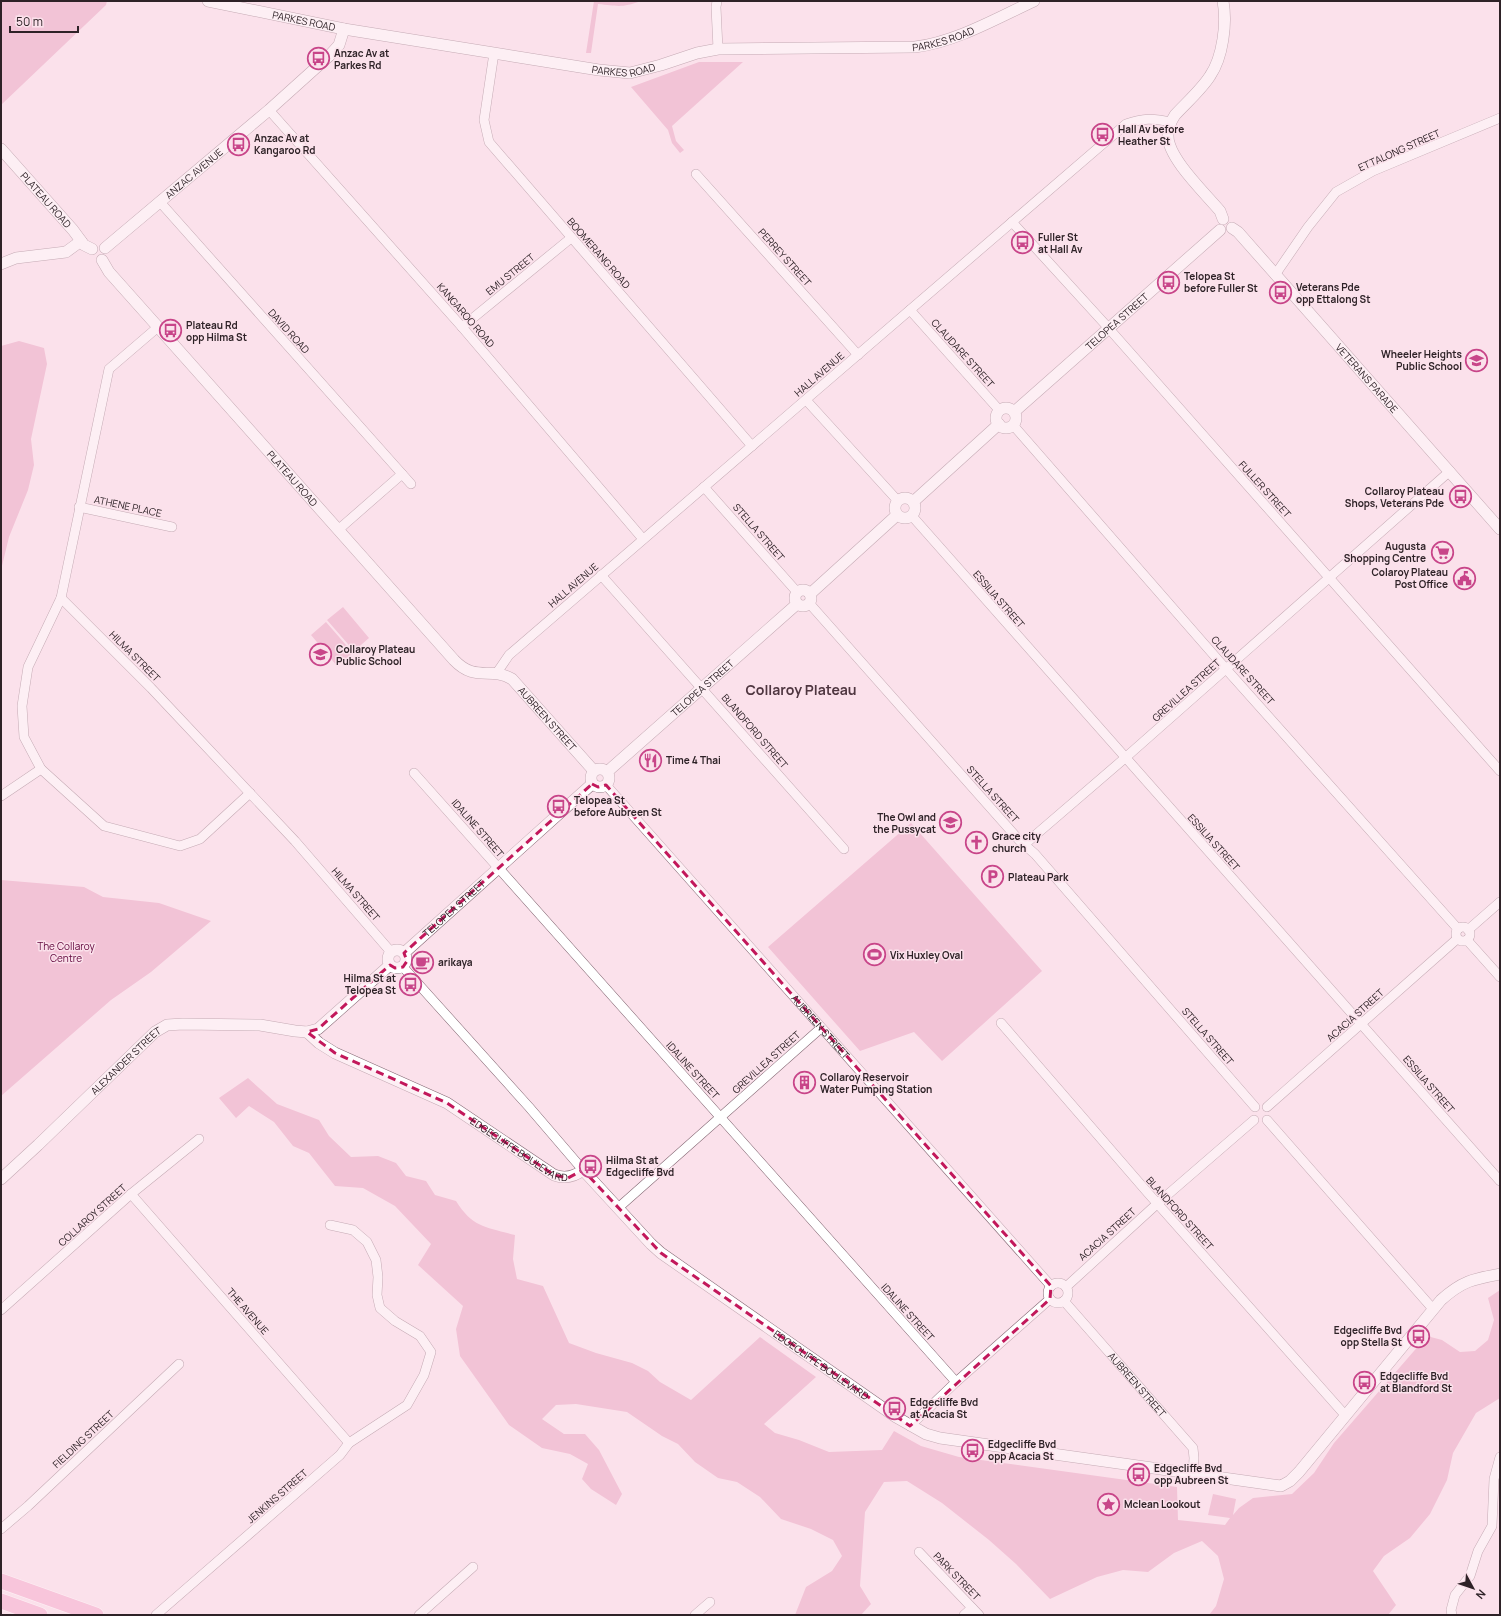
<svg xmlns="http://www.w3.org/2000/svg" width="1501" height="1616" viewBox="0 0 1501 1616" font-family="Manrope,sans-serif">
	<style>
		.green { fill: #e79dbd }
		.lines { fill: none; stroke-linecap: round; stroke-linejoin: round }
		.minor-casing { stroke: #836773; stroke-width: 10 }
		.tertiary-casing { stroke: #836773; stroke-width: 12 }
		.trunk-casing { stroke: #fff; stroke-width: 16 }
		.minor { stroke: #fff; stroke-width: 9 }
		.tertiary { stroke: #fff; stroke-width: 11 }
		.trunk { stroke: #f4a3c8; stroke-width: 15 }
		.marked { fill: none; stroke: #c2185b; stroke-width: 3; stroke-dasharray: 8 5; stroke-linejoin: round }
		.labels { text-anchor: middle; stroke-width: 3; stroke-linejoin: round; paint-order: stroke }
		.street-label { font-size: 10px; fill: #2e2227; stroke: #fbe1eb }
		.poi-label { font-size: 10px; font-weight: bold; fill: #2e2227; stroke: #fbe1eb; text-anchor: start }
		.park-label { font-size: 10px; fill: #60043b; stroke: #fbe1eb }
		.district-label { font-size: 14px; font-weight: bold; fill: #4f3640; stroke: #fbe1eb }
	</style>
	<rect width="100%" height="100%" fill="#fbe1eb"/>
	<path class="green" d="M1,1h106l-1,4 -105,100z
		M594,1h47c-19,7 -23,5 -43,3l-7,49h-5z
		M699,62h44l-71,64 4,15 8,9 -4,3 -8,-10 -4,-13 -37,-43z
		M19,341l25,7 3,16 -16,75 3,26 -6,25 -19,47 -8,33v-224z
		M343,607l26,31 -15,13 -27,-31z
		M326,622l27,31 -16,13 -26,-31z
		M911,823l131,148 -100,90 -28,-29 -54,19 -92,-104z
		M1,880l83,7 19,10 56,6 52,18 -60,51 -40,28 -110,96z
		M248,1078l29,26 42,16 10,16 22,21 27,-1 18,7 10,13 20,5 9,14 21,6c17,27 30,26 59,34l-2,24 4,20 26,7 26,57 27,10 36,10 16,8 12,11 31,18 69,-63 56,40 -52,47 11,9 24,7 30,12 53,-2 12,-19 27,15 38,11 218,30 1,33 47,5 5,-7 -22,-3 5,-21 23,5 -3,16 6,-7 14,-10 39,-4 22,-21 20,-30 93,-107 15,4 18,12 15,-1 13,-11 6,-20 -6,-22 12,-8v108l-24,15 -23,40 -6,27 -17,34 -20,24 -26,18 -11,15 23,34 -8,10h-179l7,-9 8,-27 -6,-23 -16,-15 -28,12 -26,19 -25,-2 -26,7 -47,22 -34,-35 -27,-24 -47,-37 -35,-22 -23,1 -19,30 -5,74 11,18 -10,11h-66l11,-28 26,-16 10,-15 -9,-16 -22,-11 -30,-10 -21,-22 -23,-15 -19,-4 -23,-16 -17,-18 -16,-8 -35,-24 -51,-8 -20,1 -14,14 22,15h21l14,16 23,44 -6,11 -25,-16 -9,-10 6,-15 -18,-10 -28,-6 -33,-23 -49,-69 -4,-27 7,-23 -45,-41 13,-21 -36,-38 -32,-18 -28,-2 -26,-33 -16,-7 -19,-24 -25,-16 -13,12 -17,-20z"/>
	<g class="lines">
		<defs>
			<g id="minor">
				<path d="M717,1l-1,6 2,42"/>
				<path d="M494,53l-10,67 5,22 263,304"/>
				<path d="M269,110l193,217 181,212"/>
				<path d="M696,174l162,181"/>
				<path d="M160,202l251,282"/>
				<path d="M1012,222l92,101 396,448"/>
				<path d="M1275,275l33,-48 28,-35 37,-21 127,-53"/>
				<path d="M910,310l90,101"/>
				<path d="M158,327l-49,42 -48,229 90,90 144,153 96,111"/>
				<path d="M462,327l109,-89"/>
				<path d="M806,400l92,101"/>
				<path d="M1013,425l213,244 232,260"/>
				<path d="M704,487l93,105"/>
				<path d="M79,507l93,20"/>
				<path d="M912,516l588,665"/>
				<path d="M338,530l64,-56"/>
				<path d="M601,575l243,274"/>
				<path d="M61,598l-33,69 -6,39 2,31 17,32 63,57 76,20 20,-7 50,-46"/>
				<path d="M809,603l210,237 16,14 220,253"/>
				<path d="M496,674l13,-19 617,-531c17,-6 27,-6 45,-2"/>
				<path d="M414,773l542,609"/>
				<path id="s1" d="M606,785l445,501"/>
				<path d="M1,796l40,-27"/>
				<path d="M1025,844l100,-86 325,-287"/>
				<circle cx="1463" cy="934" r="7"/>
				<path d="M1468,930l32,-28"/>
				<path d="M1467,940l33,37"/>
				<path d="M403,967l126,140 54,63"/>
				<path d="M1001,1023l147,170 197,222"/>
				<path d="M1267,1107l190,-168"/>
				<path d="M1267,1120l166,189"/>
				<path d="M131,1194l218,249"/>
				<path d="M618,1208l203,-180"/>
				<circle cx="1058" cy="1293" r="10"/>
				<path d="M1066,1287l92,-84 96,-83"/>
				<path id="s2" d="M1064,1301l129,147 1,10 -1,16"/>
				<path d="M1,1310l130,-116 68,-55"/>
				<path d="M910,1426l46,-44 94,-83"/>
				<path d="M1,1529l27,-23 151,-142"/>
				<path d="M919,1552l60,63"/>
				<path d="M156,1615l184,-160 9,-12 58,-38 17,-30 7,-23 -11,-16 -25,-15 -15,-13 -3,-13 1,-18 -2,-17 -9,-18 -14,-12 -23,-5"/>
				<path d="M419,1615l54,-48"/>
				<path d="M695,1615l15,-13"/>
				<path d="M964,1615l8,-7"/>
				<path d="M1452,1615l-1,-5 4,-15 15,-19 8,-25 14,-25 2,-47 6,-22"/>
			</g>
			<g id="tertiary">
				<path id="s3" d="M208,1l136,28 255,41 31,3 31,-8 36,-12 21,-4 197,-2c41,-5 82,-29 119,-46"/>
				<path d="M1223,1c4,22 0,56 -13,75 -9,14 -24,27 -35,39 -4,6 -7,13 -7,21 0,22 37,57 52,75l3,8"/>
				<path id="s4" d="M1,149l72,81 11,15 8,4"/>
				<path id="s5" d="M1232,228l6,4 262,297"/>
				<path id="s6" d="M105,248l164,-138 60,-54 10,-11 5,-16"/>
				<path id="s7" d="M102,260l7,12 49,55 296,333c22,23 36,6 58,19l82,92"/>
				<path d="M1,264l15,-6 50,-6 15,-11"/>
				<circle cx="1006" cy="418" r="10"/>
				<path id="s8" d="M1014,412l206,-182"/>
				<circle cx="905" cy="508" r="10"/>
				<path d="M913,502l86,-78"/>
				<circle cx="803" cy="598" r="8"/>
				<path d="M810,594l87,-79"/>
				<circle cx="600" cy="778" r="9"/>
				<path id="s9" d="M607,772l190,-168"/>
				<circle cx="397" cy="959" r="9"/>
				<path id="s10" d="M404,953l188,-169"/>
				<path id="s11" d="M307,1032l12,11 16,10 112,50 107,72c11,4 20,2 29,-5l68,74 10,9 235,164 30,17 14,4 341,48 9,-5 9,-9 142,-172c21,-19 32,-21 59,-26"/>
				<path id="s12" d="M1,1179l37,-34 117,-113 12,-7 16,-1 77,1 35,6 12,1 11,-3 72,-64"/>
			</g>
			<path id="trunk" d="M1,1581l95,34
				M1,1601l39,14"/>
		</defs>
		<use href="#minor" class="minor-casing"/>
		<use href="#tertiary" class="tertiary-casing"/>
		<use href="#trunk" class="trunk-casing"/>
		<use href="#minor" class="minor"/>
		<use href="#tertiary" class="tertiary"/>
		<use href="#trunk" class="trunk"/>
	</g>
	<path d="M0 0H1501V1616H0ZM592,784l6,3 8,-2 445,501 -1,13 -140,127 -249,-173 -78,-83 -15,8 -14,-3 -107,-72 -112,-50 -28,-21 11,-3 72,-64 5,3 8,-1 4,-6 -3,-8z" fill="#fbe1eb" fill-opacity=".55" fill-rule="evenodd"/>
	<path class="marked" d="M592,784l6,3 8,-2 445,501 -1,13 -140,127 -249,-173 -78,-83 -15,8 -14,-3 -107,-72 -112,-50 -28,-21 11,-3 72,-64 5,3 8,-1 4,-6 -3,-8z"/>
	<defs>
		<symbol id="bus-ring" viewBox="-11 -11 22 22"><circle r="9.5" fill="#fbe1eb" stroke="#c84589" stroke-width="1.5"/><path d="M-5-6H5V4H4V6H2V4H-2V6H-4V4H-5ZM-3.5-4V0h7V-4ZM-3.5 1.2v1.5H-2V1.2ZM2 1.2v1.5H3.5V1.2Z" fill="#c84589"/></symbol>
		<symbol id="school-ring" viewBox="-11 -11 22 22"><circle r="9.5" fill="#fbe1eb" stroke="#c84589" stroke-width="1.5"/><path d="M0-5L7-2L0 1L-7-2ZM-4 1L0 2.5L4 1V4Q0 6-4 4Z" fill="#c84589"/></symbol>
		<symbol id="supermarket-ring" viewBox="-11 -11 22 22"><circle r="9.5" fill="#fbe1eb" stroke="#c84589" stroke-width="1.5"/><path d="M-6-5.5h2.5l.6 2H6L4.5 2H-2.5L-4.4-4H-6ZM-1.5 3.2a1.3 1.3 0 1 0 .1 0ZM3 3.2a1.3 1.3 0 1 0 .1 0Z" fill="#c84589"/></symbol>
		<symbol id="civic-ring" viewBox="-11 -11 22 22"><circle r="9.5" fill="#fbe1eb" stroke="#c84589" stroke-width="1.5"/><path d="M-.6-6.5H3V-4.5H.6V-3L4-1V1h2V6H-6V1h2V-1L-.6-3ZM-1.2 2.5V6h2.4V2.5Z" fill="#c84589"/></symbol>
		<symbol id="restaurant-ring" viewBox="-11 -11 22 22"><circle r="9.5" fill="#fbe1eb" stroke="#c84589" stroke-width="1.5"/><path d="M-5-6h1v4h1v-4h1v4h1v-4h1v5L-1.5 .5V6h-2V.5L-5-1ZM5-6V6H3V1.5H1.5Q1.5-4 5-6Z" fill="#c84589"/></symbol>
		<symbol id="church-ring" viewBox="-11 -11 22 22"><circle r="9.5" fill="#fbe1eb" stroke="#c84589" stroke-width="1.5"/><path d="M-1.2-6h2.4v3.5h3.3v2.4h-3.3V6h-2.4V-.1h-3.3v-2.4h3.3Z" fill="#c84589"/></symbol>
		<symbol id="parking-ring" viewBox="-11 -11 22 22"><circle r="9.5" fill="#fbe1eb" stroke="#c84589" stroke-width="1.5"/><path d="M-3.5-5.5H1a3.5 3.5 0 0 1 0 7H-1V5.5H-3.5ZM-1-3.4V-.6H.8a1.4 1.4 0 0 0 0-2.8Z" fill="#c84589"/></symbol>
		<symbol id="stadium-ring" viewBox="-11 -11 22 22"><circle r="9.5" fill="#fbe1eb" stroke="#c84589" stroke-width="1.5"/><path d="M0-5a6.5 5 0 1 0 0 10a6.5 5 0 1 0 0-10ZM-3.5-1.8h7v3.6h-7Z" fill="#c84589"/></symbol>
		<symbol id="cafe-ring" viewBox="-11 -11 22 22"><circle r="9.5" fill="#fbe1eb" stroke="#c84589" stroke-width="1.5"/><path d="M-5.5-4.5H6V0H3Q3 3.5 0 3.5H-2.5Q-5.5 3.5-5.5 0ZM3-3.2v2h1.7v-2ZM-6 4.5H4V6H-6Z" fill="#c84589"/></symbol>
		<symbol id="building-ring" viewBox="-11 -11 22 22"><circle r="9.5" fill="#fbe1eb" stroke="#c84589" stroke-width="1.5"/><path d="M-4-6H4V6H1V3H-1V6H-4ZM-2.5-4.3h1.7v1.8h-1.7ZM.8-4.3h1.7v1.8H.8ZM-2.5-1h1.7V.8h-1.7ZM.8-1h1.7V.8H.8Z" fill="#c84589"/></symbol>
		<symbol id="sight-ring" viewBox="-11 -11 22 22"><circle r="9.5" fill="#fbe1eb" stroke="#c84589" stroke-width="1.5"/><path d="M0-6L1.8-2.2L6-1.7L2.9 1.2L3.7 5.4L0 3.3L-3.7 5.4L-2.9 1.2L-6-1.7L-1.8-2.2Z" fill="#c84589"/></symbol>
	</defs>
	<g fill-rule="evenodd">
		<use href="#bus-ring" x="306" y="46" width="25" height="25"/>
		<use href="#bus-ring" x="1090" y="122" width="25" height="25"/>
		<use href="#bus-ring" x="226" y="132" width="25" height="25"/>
		<use href="#bus-ring" x="1010" y="230" width="25" height="25"/>
		<use href="#bus-ring" x="1156" y="270" width="25" height="25"/>
		<use href="#bus-ring" x="1268" y="280" width="25" height="25"/>
		<use href="#bus-ring" x="158" y="318" width="25" height="25"/>
		<use href="#school-ring" x="1464" y="348" width="25" height="25"/>
		<use href="#bus-ring" x="1448" y="484" width="25" height="25"/>
		<use href="#supermarket-ring" x="1430" y="540" width="25" height="25"/>
		<use href="#civic-ring" x="1452" y="566" width="25" height="25"/>
		<use href="#school-ring" x="308" y="642" width="25" height="25"/>
		<use href="#restaurant-ring" x="638" y="748" width="25" height="25"/>
		<use href="#bus-ring" x="546" y="794" width="25" height="25"/>
		<use href="#school-ring" x="938" y="810" width="25" height="25"/>
		<use href="#church-ring" x="964" y="830" width="25" height="25"/>
		<use href="#parking-ring" x="980" y="864" width="25" height="25"/>
		<use href="#stadium-ring" x="862" y="942" width="25" height="25"/>
		<use href="#cafe-ring" x="410" y="950" width="25" height="25"/>
		<use href="#bus-ring" x="398" y="972" width="25" height="25"/>
		<use href="#building-ring" x="792" y="1070" width="25" height="25"/>
		<use href="#bus-ring" x="578" y="1154" width="25" height="25"/>
		<use href="#bus-ring" x="1406" y="1324" width="25" height="25"/>
		<use href="#bus-ring" x="1352" y="1370" width="25" height="25"/>
		<use href="#bus-ring" x="882" y="1396" width="25" height="25"/>
		<use href="#bus-ring" x="960" y="1438" width="25" height="25"/>
		<use href="#bus-ring" x="1126" y="1462" width="25" height="25"/>
		<use href="#sight-ring" x="1096" y="1492" width="25" height="25"/>
	</g>
	<g class="labels">
		<g class="street-label">
			<text dy="4" stroke="none"><textPath href="#s3" startOffset="98">PARKES ROAD</textPath></text>
			<text dy="4" stroke="none"><textPath href="#s3" startOffset="746">PARKES ROAD</textPath></text>
			<text dy="4" stroke="none"><textPath href="#s3" startOffset="422">PARKES ROAD</textPath></text>
			<text transform="translate(1399 150) rotate(-24)" y="4">ETTALONG STREET</text>
			<text dy="4" stroke="none"><textPath href="#s6" startOffset="116">ANZAC AVENUE</textPath></text>
			<text dy="4" stroke="none"><textPath href="#s4" startOffset="68">PLATEAU ROAD</textPath></text>
			<text transform="translate(599 253) rotate(49)" y="4">BOOMERANG ROAD</text>
			<text transform="translate(785 257) rotate(48)" y="4">PERREY STREET</text>
			<text transform="translate(510 274) rotate(-39)" y="4">EMU STREET</text>
			<text transform="translate(466 315) rotate(49)" y="4">KANGAROO ROAD</text>
			<text dy="4" stroke="none"><textPath href="#s8" startOffset="137">TELOPEA STREET</textPath></text>
			<text transform="translate(289 331) rotate(48)" y="4">DAVID ROAD</text>
			<text transform="translate(963 353) rotate(48)" y="4">CLAUDARE STREET</text>
			<text transform="translate(819 374) rotate(-41)" y="4">HALL AVENUE</text>
			<text dy="4" stroke="none"><textPath href="#s5" startOffset="202">VETERANS PARADE</textPath></text>
			<text dy="4" stroke="none"><textPath href="#s7" startOffset="290">PLATEAU ROAD</textPath></text>
			<text transform="translate(1265 489) rotate(48)" y="4">FULLER STREET</text>
			<text transform="translate(128 506) rotate(12)" y="4">ATHENE PLACE</text>
			<text transform="translate(759 532) rotate(49)" y="4">STELLA STREET</text>
			<text transform="translate(573 585) rotate(-41)" y="4">HALL AVENUE</text>
			<text transform="translate(999 599) rotate(49)" y="4">ESSILIA STREET</text>
			<text transform="translate(135 656) rotate(45)" y="4">HILMA STREET</text>
			<text transform="translate(1243 670) rotate(48)" y="4">CLAUDARE STREET</text>
			<text dy="4" stroke="none"><textPath href="#s9" startOffset="127">TELOPEA STREET</textPath></text>
			<text transform="translate(1186 690) rotate(-42)" y="4">GREVILLEA STREET</text>
			<text dy="4" stroke="none"><textPath href="#s7" startOffset="649">AUBREEN STREET</textPath></text>
			<text transform="translate(755 731) rotate(49)" y="4">BLANDFORD STREET</text>
			<text transform="translate(993 794) rotate(48)" y="4">STELLA STREET</text>
			<text transform="translate(478 828) rotate(49)" y="4">IDALINE STREET</text>
			<text transform="translate(1214 842) rotate(48)" y="4">ESSILIA STREET</text>
			<text transform="translate(356 894) rotate(49)" y="4">HILMA STREET</text>
			<text dy="4" stroke="none"><textPath href="#s10" startOffset="67">TELOPEA STREET</textPath></text>
			<text transform="translate(1355 1015) rotate(-42)" y="4">ACACIA STREET</text>
			<text dy="4" stroke="none"><textPath href="#s1" startOffset="323">AUBREEN STREET</textPath></text>
			<text transform="translate(1208 1036) rotate(49)" y="4">STELLA STREET</text>
			<text dy="4" stroke="none"><textPath href="#s12" startOffset="172">ALEXANDER STREET</textPath></text>
			<text transform="translate(766 1062) rotate(-42)" y="4">GREVILLEA STREET</text>
			<text transform="translate(693 1070) rotate(48)" y="4">IDALINE STREET</text>
			<text transform="translate(1429 1084) rotate(49)" y="4">ESSILIA STREET</text>
			<text dy="4" stroke="none"><textPath href="#s11" startOffset="244">EDGECLIFFE BOULEVARD</textPath></text>
			<text transform="translate(1180 1213) rotate(48)" y="4">BLANDFORD STREET</text>
			<text transform="translate(92 1215) rotate(-42)" y="4">COLLAROY STREET</text>
			<text transform="translate(1107 1234) rotate(-42)" y="4">ACACIA STREET</text>
			<text transform="translate(248 1311) rotate(49)" y="4">THE AVENUE</text>
			<text transform="translate(908 1312) rotate(48)" y="4">IDALINE STREET</text>
			<text dy="4" stroke="none"><textPath href="#s11" startOffset="627">EDGECLIFFE BOULEVARD</textPath></text>
			<text dy="4" stroke="none"><textPath href="#s2" startOffset="111">AUBREEN STREET</textPath></text>
			<text transform="translate(83 1439) rotate(-43)" y="4">FIELDING STREET</text>
			<text transform="translate(277 1496) rotate(-41)" y="4">JENKINS STREET</text>
			<text transform="translate(957 1576) rotate(46)" y="4">PARK STREET</text>
		</g>
		<g class="poi-label">
			<text x="334" y="57">Anzac Av at<tspan x="334" dy="12">Parkes Rd</tspan></text>
			<text x="1118" y="133">Hall Av before<tspan x="1118" dy="12">Heather St</tspan></text>
			<text x="254" y="142">Anzac Av at<tspan x="254" dy="12">Kangaroo Rd</tspan></text>
			<text x="1038" y="241">Fuller St<tspan x="1038" dy="12">at Hall Av</tspan></text>
			<text x="1184" y="280">Telopea St<tspan x="1184" dy="12">before Fuller St</tspan></text>
			<text x="1296" y="291">Veterans Pde<tspan x="1296" dy="12">opp Ettalong St</tspan></text>
			<text x="186" y="329">Plateau Rd<tspan x="186" dy="12">opp Hilma St</tspan></text>
			<text x="1462" y="358" text-anchor="end">Wheeler Heights<tspan x="1462" dy="12">Public School</tspan></text>
			<text x="1444" y="495" text-anchor="end">Collaroy Plateau<tspan x="1444" dy="12">Shops, Veterans Pde</tspan></text>
			<text x="1426" y="550" text-anchor="end">Augusta<tspan x="1426" dy="12">Shopping Centre</tspan></text>
			<text x="1448" y="576" text-anchor="end">Colaroy Plateau<tspan x="1448" dy="12">Post Office</tspan></text>
			<text x="336" y="653">Collaroy Plateau<tspan x="336" dy="12">Public School</tspan></text>
			<text x="666" y="764">Time 4 Thai</text>
			<text x="574" y="804">Telopea St<tspan x="574" dy="12">before Aubreen St</tspan></text>
			<text x="936" y="821" text-anchor="end">The Owl and<tspan x="936" dy="12">the Pussycat</tspan></text>
			<text x="992" y="840">Grace city<tspan x="992" dy="12">church</tspan></text>
			<text x="1008" y="881">Plateau Park</text>
			<text x="890" y="959">Vix Huxley Oval</text>
			<text x="438" y="966">arikaya</text>
			<text x="396" y="982" text-anchor="end">Hilma St at<tspan x="396" dy="12">Telopea St</tspan></text>
			<text x="820" y="1081">Collaroy Reservoir<tspan x="820" dy="12">Water Pumping Station</tspan></text>
			<text x="606" y="1164">Hilma St at<tspan x="606" dy="12">Edgecliffe Bvd</tspan></text>
			<text x="1402" y="1334" text-anchor="end">Edgecliffe Bvd<tspan x="1402" dy="12">opp Stella St</tspan></text>
			<text x="1380" y="1380">Edgecliffe Bvd<tspan x="1380" dy="12">at Blandford St</tspan></text>
			<text x="910" y="1406">Edgecliffe Bvd<tspan x="910" dy="12">at Acacia St</tspan></text>
			<text x="988" y="1448">Edgecliffe Bvd<tspan x="988" dy="12">opp Acacia St</tspan></text>
			<text x="1154" y="1472">Edgecliffe Bvd<tspan x="1154" dy="12">opp Aubreen St</tspan></text>
			<text x="1124" y="1508">Mclean Lookout</text>
		</g>
		<g class="park-label">
			<text x="66" y="950">The Collaroy<tspan x="66" dy="12">Centre</tspan></text>
		</g>
		<g class="district-label">
			<text x="801" y="695">Collaroy Plateau</text>
		</g>
	</g>
	<rect width="1501" height="1616" fill="none" stroke="#2e2227" stroke-width="4"/>
	<g transform="translate(1473 1588) rotate(130)" stroke="#fbe1eb" stroke-width="3" paint-order="stroke">
	<path d="M0-3L7 15L0 10L-7 15Z" fill="#2e2227"/>
	<text y="-6" font-size="11" font-weight="bold" text-anchor="middle" fill="#2e2227">N</text>
	</g>
	<path d="M10 26v6h68v-6" fill="none" stroke="#2e2227" stroke-width="2"/>
	<text x="16" y="26" font-size="12" fill="#2e2227" stroke="#fbe1eb" stroke-width="3" paint-order="stroke">50 m</text>
</svg>
